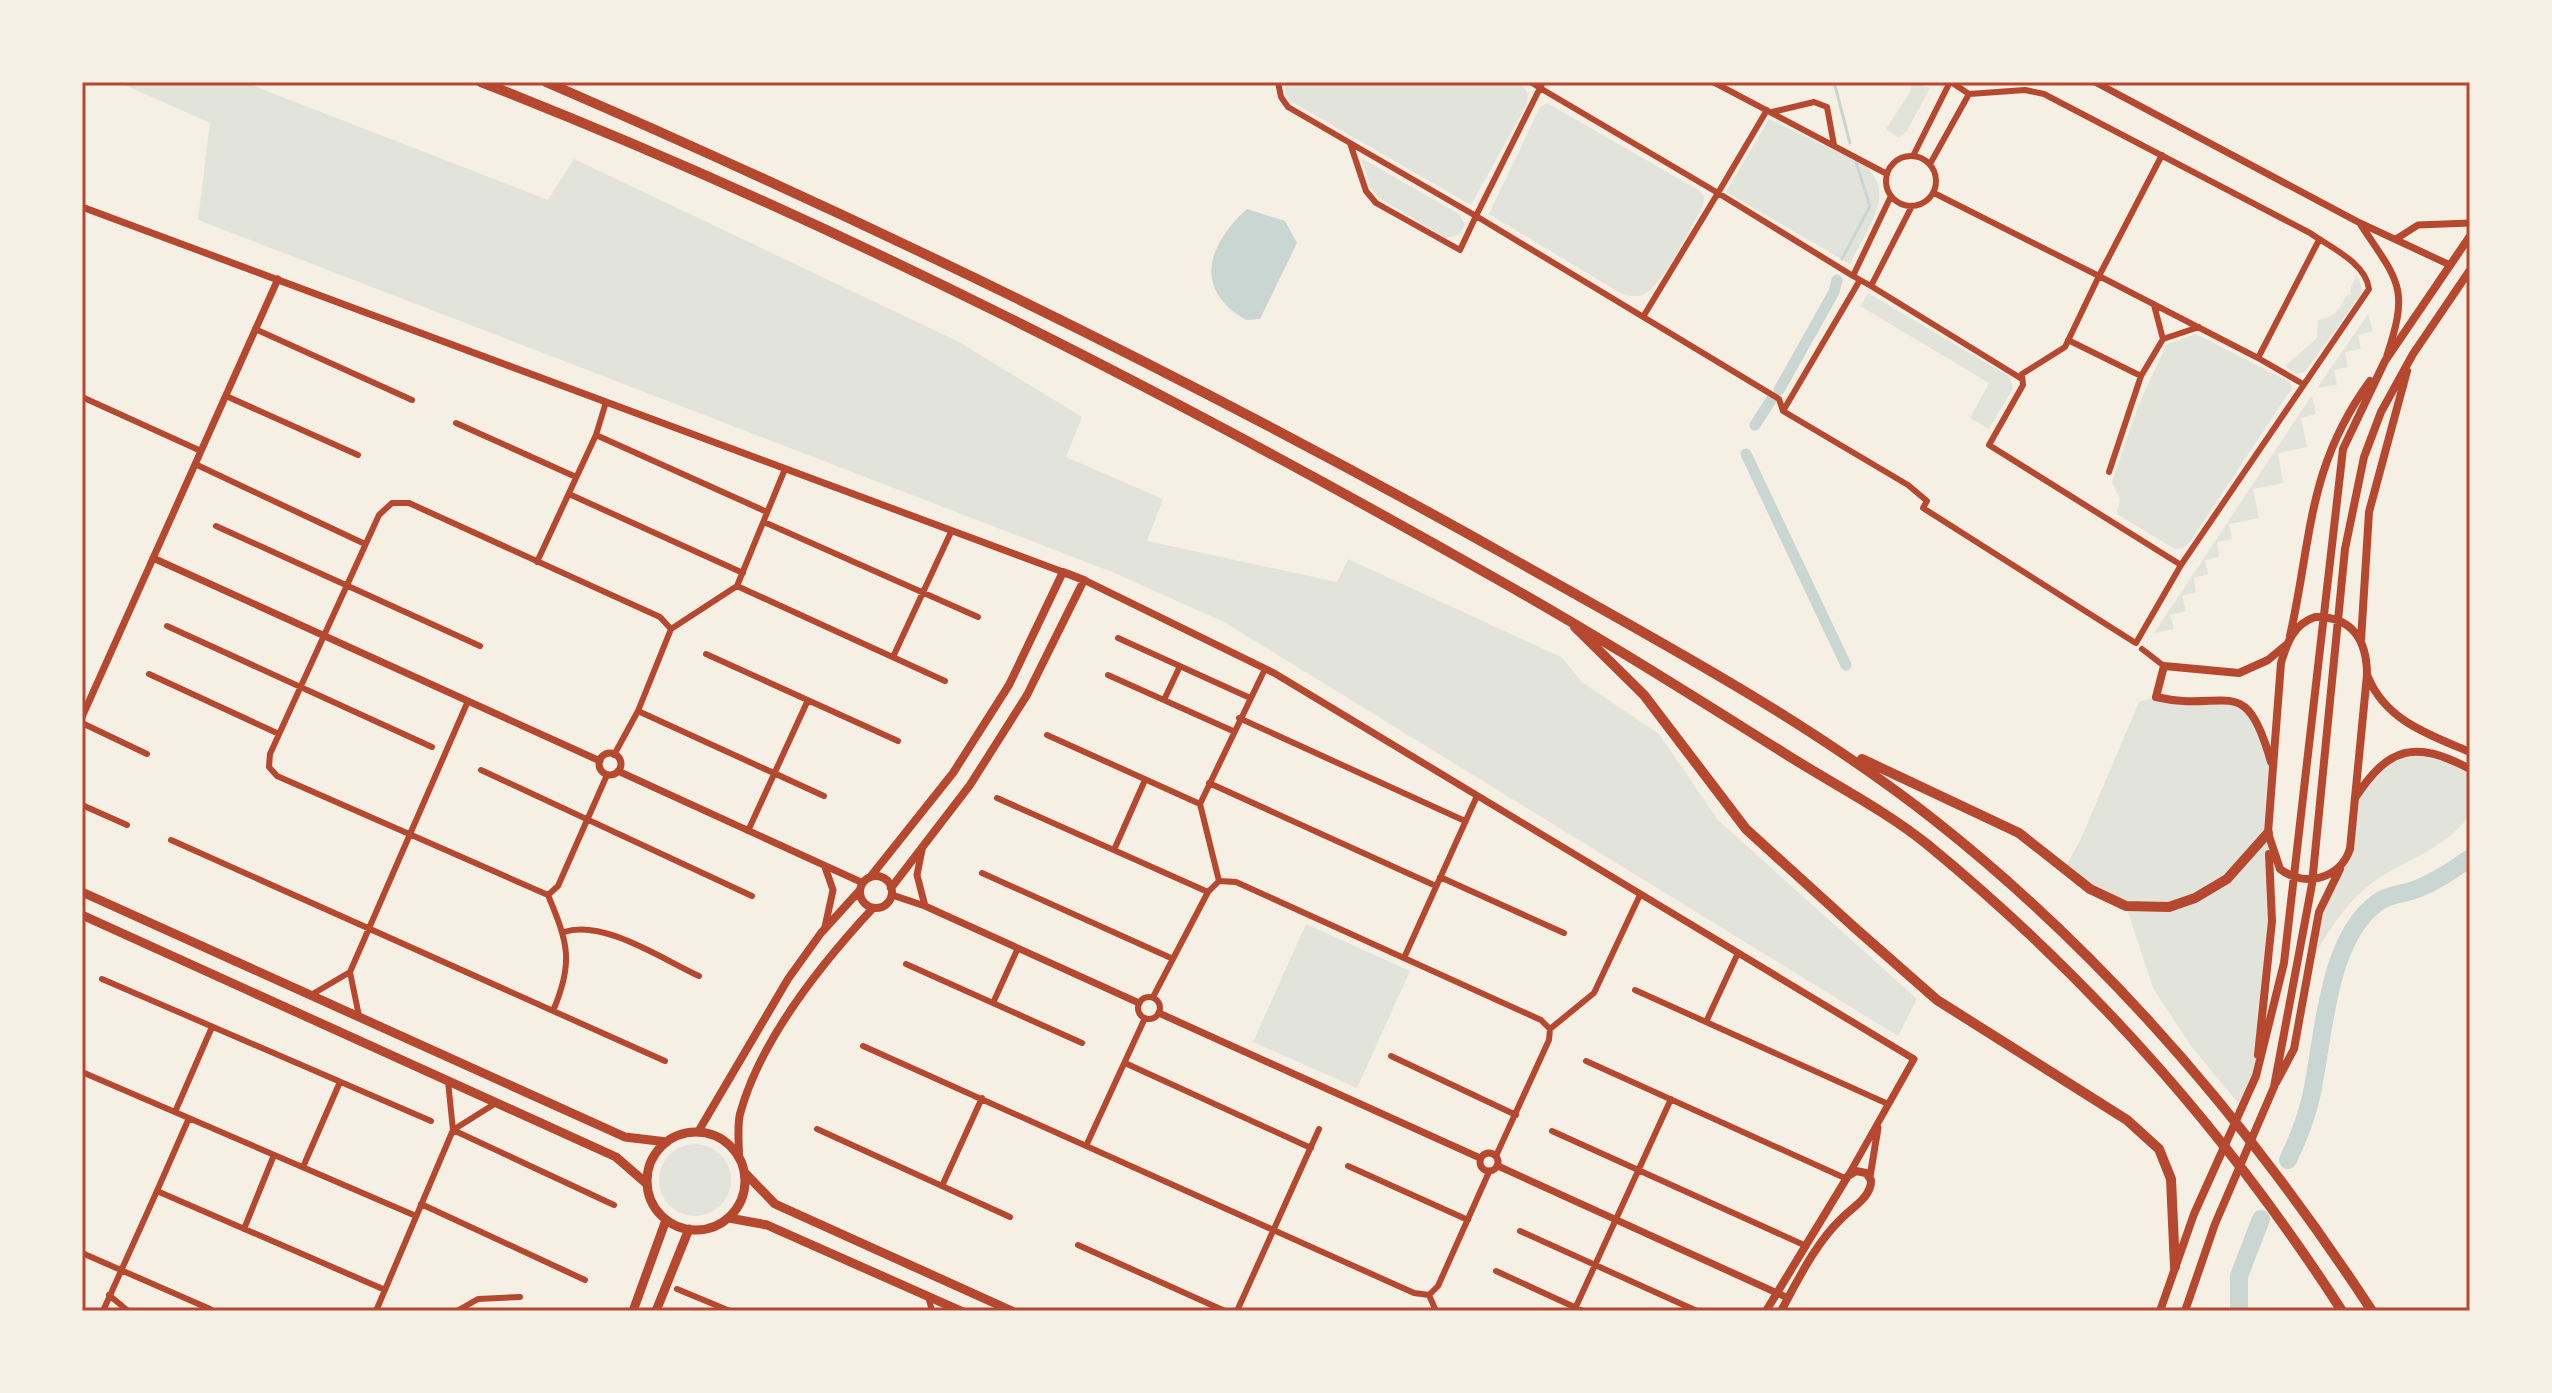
<svg xmlns="http://www.w3.org/2000/svg" width="2552" height="1393" viewBox="0 0 2552 1393" font-family="'Varela Round',sans-serif">
	<style>
		.green { fill: #e2e4dc }
		.water { fill: #c9d6d2 }
		.lines { fill: none; stroke-linecap: round; stroke-linejoin: round }
		.stream { stroke: #c9d6d2; stroke-width: 3 }
		.canal { stroke: #c9d6d2; stroke-width: 11 }
		.river { stroke: #c9d6d2; stroke-width: 18 }
		.minor { stroke: #b5482f; stroke-width: 6 }
		.tertiary { stroke: #b5482f; stroke-width: 7 }
		.secondary { stroke: #b5482f; stroke-width: 8 }
		.primary { stroke: #b5482f; stroke-width: 9 }
		.motorway { stroke: #b5482f; stroke-width: 10 }
		.neatline { fill: none; stroke: #b5482f; stroke-width: 3 }
	</style>
	<rect width="100%" height="100%" fill="#f6efe4"/>
	<path class="green" d="M118,82h126l304,118 26,-41 385,183 123,75 -16,40 97,42 -16,42 190,41 11,-23 213,98 22,26 76,51 59,86 199,179 -19,37 -674,-414 -112,-50 -914,-352 12,-97z
		M1285,82h234l9,11 -1,11 -56,101 -179,-103 -7,-7z
		M1911,82l19,6 -23,43 -8,7 -13,-9 24,-37z
		M1547,103l153,88 4,6 -1,9c-12,20 -41,82 -61,89 -9,3 -17,0 -25,-4l-128,-77 51,-107z
		M1769,119l97,47c31,29 -1,66 -16,98l-124,-72z
		M1361,158l98,56 6,11 -6,10 -13,3 -67,-40 -8,-9z
		M2357,275l6,16 -58,81 -9,2 -11,-8 32,-28 1,-18c16,-2 21,-10 28,-24l5,-2 -1,-5z
		M1868,293l142,84 3,11 -24,41 -19,-11 19,-35 -129,-77z
		M2368,314l5,17 -15,4 3,14 -16,3 3,15 -14,3 3,15 -20,3z
		M2196,334l94,48 2,6 -102,154 -6,6 -9,1 -58,-35 3,-15 -8,-17 26,-76 29,-62z
		M2312,395l4,19 -15,4 6,29 -29,6 5,30 -30,6 6,29 -30,6 3,15 -15,3 2,15 -14,3 3,14 -14,4 2,14 -14,4 4,15 -16,4 4,14 -20,4z
		M2156,697l90,10 26,60 -4,66 4,71 -16,172 -13,33 -52,-63 -38,-58 -27,-82 -62,-37 16,-28 59,-139z
		M2418,751l52,18v45c-21,32 -59,44 -91,64 -33,22 -51,54 -70,87l6,-35 31,-71 9,-61 20,-29z
		M1306,924l104,47 -53,117 -104,-46z
		M659 1180a36 36 0 1 1 72 0a36 36 0 1 1-72 0Z"/>
	<path class="water" d="M1247,209l38,12 12,22 -37,76 -14,1c-53,-30 -39,-75 1,-111z"/>
	<g class="lines">
		<path class="stream" d="M1834,82l16,61
			M1842,259l28,-53 -14,-44"/>
		<path class="canal" d="M1779,390l55,-98 3,-12
			M1755,425l16,-25
			M1746,454l100,211"/>
		<path class="river" d="M2288,1160c10,-21 18,-41 23,-63 13,-58 15,-157 66,-194 11,-9 28,-9 40,-14 20,-8 36,-19 53,-31
			M2239,1311v-35l22,-57"/>
		<path class="minor" d="M1180,82h10
			M1278,82l3,15 7,10 188,109 -16,34 -84,-47 -10,-12 -16,-48
			M1531,82l9,6 3,-6
			M1713,82l174,92
			M1951,82l18,12
			M1767,110l-49,83 -178,-105 -64,128 303,183 4,12 125,74 19,16 -4,7 211,134
			M1772,112l42,-10 13,5 7,38
			M1886 181a25 25 0 1 1 50 0a25 25 0 1 1-50 0Z
			M1913,156l37,-74
			M1930,164l39,-70 56,-4 19,4 266,139c20,14 56,30 59,56l-188,276
			M1934,193l165,83 63,-121
			M1891,196l-38,80 18,10 41,-80
			M1871,286l151,93
			M2154,305l9,34 36,-12
			M1643,317l75,-124 135,83
			M255,329l157,71
			M2068,340l73,36
			M2258,358l45,26
			M226,396l132,59
			M82,397l119,54
			M1783,411l77,-131
			M456,423l120,54
			M596,435l171,77
			M195,464l170,80
			M2109,472l32,-96 22,-37
			M569,494l174,79
			M764,522l214,95
			M216,526l264,120
			M537,562l59,-127 10,-33
			M737,586l208,95
			M167,626l265,121
			M1118,638l130,59
			M2136,643l45,-78 -192,-120 34,-60 -1,-11 43,-27 34,-71 159,82 61,-118
			M2142,649l22,17
			M706,654l192,87
			M893,657l58,-125
			M149,674l130,60
			M1108,675l125,56
			M1164,700l16,-34
			M638,711l186,85
			M1239,718l226,103
			M82,723l65,31
			M1047,735l153,69
			M614,755l24,-44 33,-82 66,-43 48,-117
			M481,770l271,126
			M1209,783l227,103
			M997,798l211,94
			M82,805l45,20
			M748,831l60,-131
			M171,840l494,221
			M1114,850l31,-70
			M982,873l189,85
			M1440,877l124,56
			M1219,881l-19,-77 65,-135
			M548,895l-271,-119 -8,-9 1,-13 109,-239 13,-12h17l251,114 11,12
			M548,895l10,-9 49,-111
			M548,895c20,48 26,67 5,116
			M564,932c39,-13 98,27 135,44
			M1404,958l73,-162
			M906,964l176,79
			M102,979l329,142
			M1635,990l253,114
			M311,995l39,-23
			M1153,997l55,-105 11,-11 17,1 305,138 9,9
			M1138 1008a11 11 0 1 1 22 0a11 11 0 1 1-22 0Z
			M993,1003l25,-55
			M359,1016l-9,-44 118,-271
			M1706,1022l32,-69
			M863,1046l551,247 15,2
			M1391,1056l125,59
			M1586,1061l261,118
			M1125,1063l186,85
			M82,1072l334,144
			M175,1112l37,-85
			M189,1118l-32,73 226,98
			M817,1129l193,88
			M453,1130l161,75
			M453,1130l43,-27
			M1552,1131l252,114
			M1086,1146l59,-128
			M1496,1156l53,-116 1,-11 44,-36 46,-98
			M1348,1166l120,54
			M303,1167l37,-85
			M942,1186l40,-88
			M421,1204l164,76
			M244,1229l30,-74
			M1520,1231l177,80
			M1078,1245l147,66
			M82,1253l128,56
			M1496,1271l87,40
			M677,1289l53,22
			M109,1295l19,16
			M1429,1295l9,-9 51,-114
			M1429,1295l7,16
			M928,1296l4,15
			M103,1311l54,-120
			M376,1311l77,-181 -5,-49
			M457,1311l21,-12 42,-2
			M1237,1311l82,-182
			M1574,1311l97,-212"/>
		<path class="tertiary" d="M2095,82l265,141 90,42
			M82,207l981,365
			M2361,225c37,56 49,62 26,130
			M2396,239l22,-14 52,-2
			M153,558l447,203
			M1084,580l190,93 640,386 -66,117
			M82,717l196,-438
			M599 764a11 11 0 1 1 22 0a11 11 0 1 1-22 0Z
			M618,771l245,112
			M922,850l-5,25 8,31
			M892,895l33,11 214,97
			M825,927l8,-37 -8,-23
			M1159,1013l321,145
			M1480 1162a9 9 0 1 1 18 0a9 9 0 1 1-18 0Z
			M1498,1166l290,132
			M1870,1177l8,-49"/>
		<path class="secondary" d="M2315,617c37,-1 52,23 52,58l-17,174c-10,30 -45,39 -70,20l-12,-36 13,-170c6,-21 13,-39 34,-46z
			M2290,636c22,-98 17,-169 80,-255
			M2361,640l8,-128 38,-141
			M2368,677c18,44 62,58 102,75
			M2271,762c-26,-93 -44,-48 -115,-65l8,-31 75,7 29,-13 18,-15
			M2355,798c34,-52 60,-58 115,-29
			M860 892a16 16 0 1 1 32 0a16 16 0 1 1-32 0Z
			M871,876l82,-103 56,-88 54,-113 21,8 -57,115 -57,90 -79,103
			M2258,1055l14,-134 -3,-67
			M2276,1083l18,-34 25,-137 21,-43
			M698,1132l90,-153 33,-46 39,-43
			M739,1157c0,-14 -2,-31 1,-43 20,-74 82,-151 133,-206
			M1766,1311l82,-135 8,-5 10,2 5,7c1,17 -20,28 -30,39 -26,25 -43,61 -60,92
			M2160,1311l34,-97 62,-138 28,-113 59,-514 42,-88 85,-125
			M2185,1311l30,-87 59,-137 38,-203 33,-335 19,-92 17,-45 32,-58 57,-84"/>
		<path class="primary" d="M82,892l543,245 42,5
			M82,915l534,242 31,27
			M647 1181a49 49 0 1 1 98 0a49 49 0 1 1-98 0Z
			M744,1172l31,32 237,107
			M729,1218l38,7 194,86
			M633,1311l33,-91
			M656,1311l33,-82"/>
		<path class="motorway" d="M481,82c353,138 692,313 1021,500 96,54 189,113 282,171 47,30 101,57 144,92 162,133 301,290 414,466
			M546,82c331,143 653,300 967,477 143,81 290,158 420,260 174,137 318,307 439,492
			M1575,627l69,68 102,134 109,99 82,72 190,120 32,29 12,30 4,88
			M1862,759l157,74 71,56 36,17 43,1 26,-9 32,-19 41,-46"/>
	</g>
	<rect width="2552" height="1393" fill="none" stroke="#f6efe4" stroke-width="168"/>
	<rect x="84" y="84" width="2384" height="1225" class="neatline"/>
</svg>
